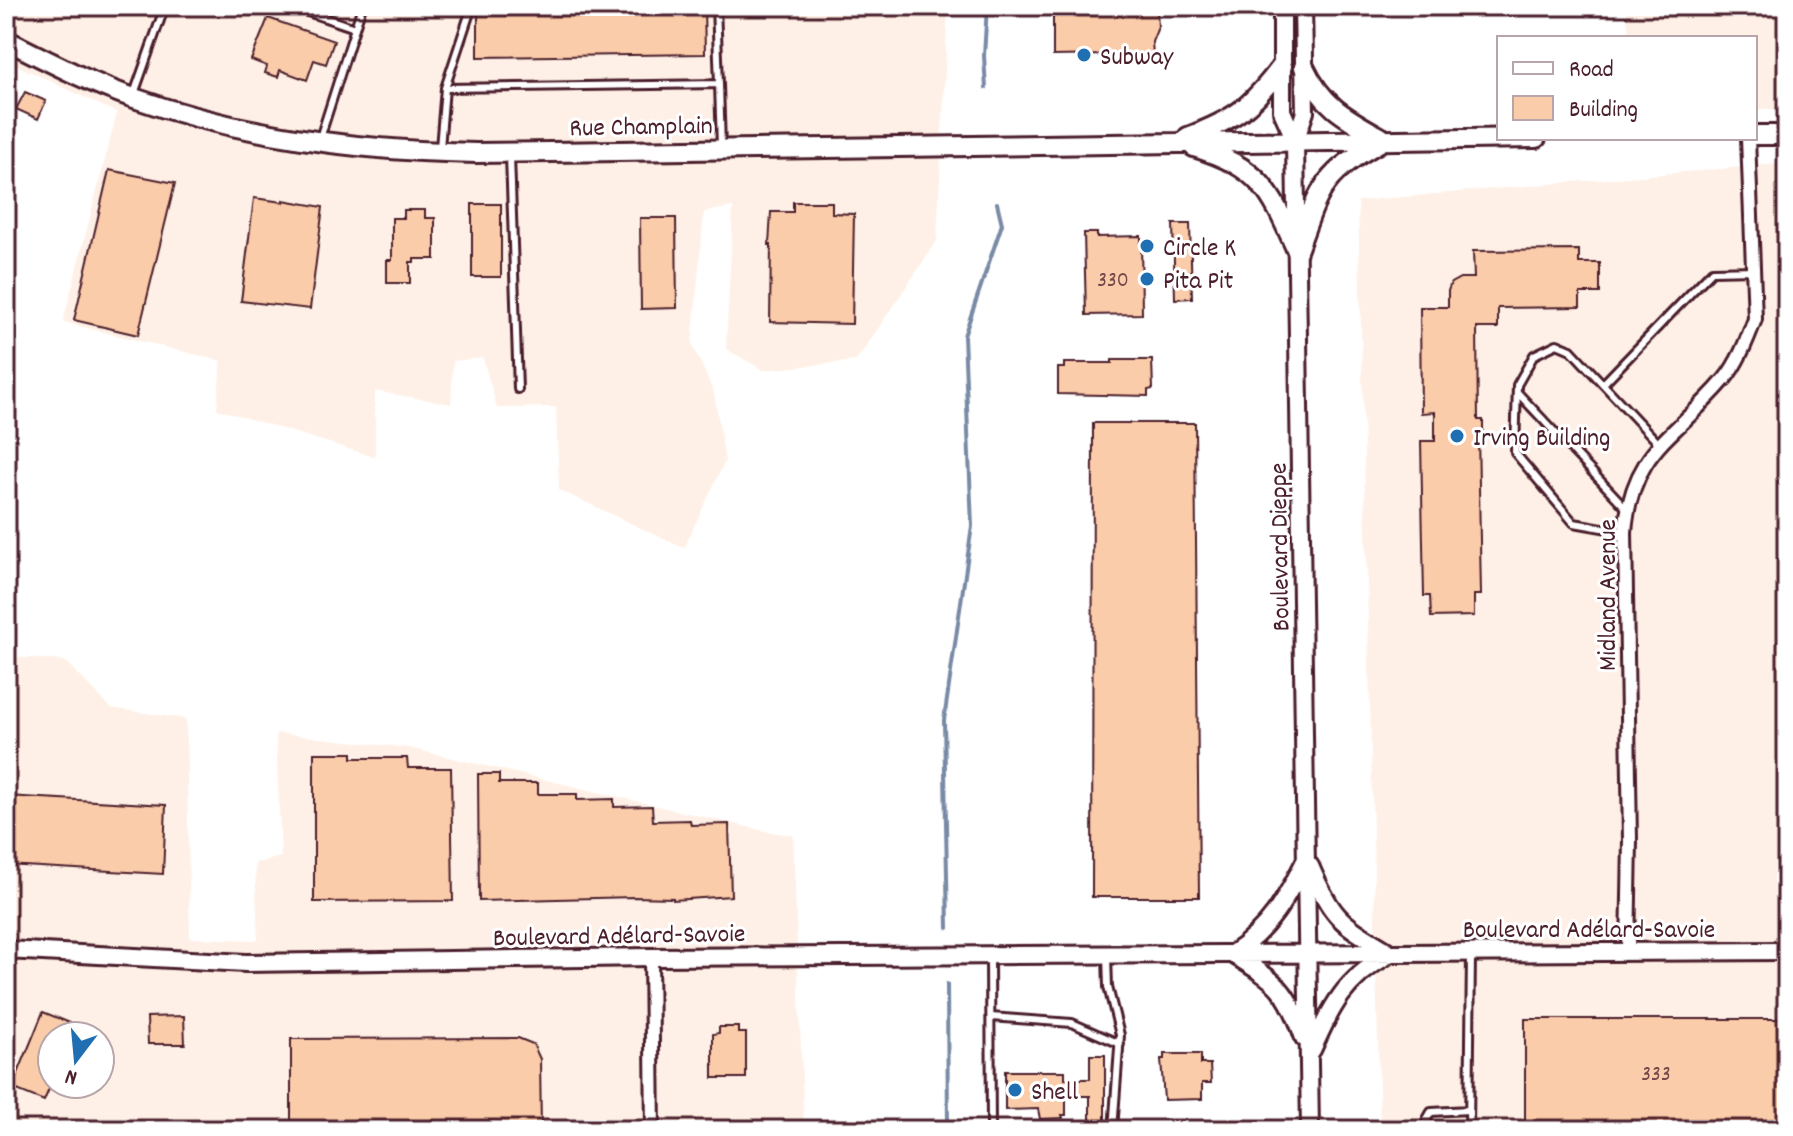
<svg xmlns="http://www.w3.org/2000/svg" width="1793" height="1136" viewBox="0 0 1793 1136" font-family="Dekko,sans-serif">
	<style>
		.built { fill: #fef0e6; fill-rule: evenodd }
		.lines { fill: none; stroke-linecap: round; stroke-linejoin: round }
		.stream { stroke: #788aa5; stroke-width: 4 }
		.building { fill: #fbccaa; stroke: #4a1f2b; stroke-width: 2 }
		.lane-casing { stroke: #4a1f2b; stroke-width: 12 }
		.street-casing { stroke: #4a1f2b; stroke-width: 18 }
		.secondary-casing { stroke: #4a1f2b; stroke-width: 22 }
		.primary-casing { stroke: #4a1f2b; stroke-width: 24 }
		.lane { stroke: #fff; stroke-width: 6 }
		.street { stroke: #fff; stroke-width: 12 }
		.secondary { stroke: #fff; stroke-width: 16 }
		.primary { stroke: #fff; stroke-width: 18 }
		.poi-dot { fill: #1f6fb2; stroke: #fff; stroke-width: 3 }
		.labels { text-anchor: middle; stroke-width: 6; stroke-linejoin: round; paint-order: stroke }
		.number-label { font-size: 22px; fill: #764a4b }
		.poi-label { font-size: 26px; fill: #4a1f2b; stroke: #fff; text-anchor: start }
		.street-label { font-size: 26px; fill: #4a1f2b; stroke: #fff }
	</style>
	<rect width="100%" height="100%" fill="#fff"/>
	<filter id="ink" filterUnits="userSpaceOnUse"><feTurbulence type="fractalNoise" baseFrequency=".0125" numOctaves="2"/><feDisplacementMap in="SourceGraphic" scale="16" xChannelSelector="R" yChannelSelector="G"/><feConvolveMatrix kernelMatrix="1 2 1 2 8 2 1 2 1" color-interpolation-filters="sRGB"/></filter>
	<g filter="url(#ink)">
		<path class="built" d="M6,6h942l-11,235 -81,120 -93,9 -37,-21 7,-142 -29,5 -12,132 22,49 11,68 -41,87 -125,-58 -3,-83 -59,1 -14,-50 -30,3 -2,43 -76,-13v66l-158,-48 4,-48 -158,-39 54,-209 -111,-53z
			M1626,6h161v103h-32v-71h-126z
			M1787,163v967h-407l-22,-929z
			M6,656l59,5 46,47 75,11 4,219 68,2 -3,-77 26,-6 -5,-124 133,15 360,84 24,3 11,295h-798zM52,1036h48v48h-48z"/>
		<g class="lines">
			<path class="stream" d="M986,88l-2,-32 3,-50
				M948,928l-4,-208 28,-194 -8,-190 38,-112 -5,-21
				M947,984l1,146"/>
		</g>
		<path class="building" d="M478,6h226l1,48 -227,3z
			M1053,6h99l1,5h4l1,16 -6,15 1,12h-13l-17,5 -13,-1v-3l-57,1z
			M268,18l66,23 -8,23 -12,-4 -7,20 -27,-10 -2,7 -13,-4 2,-7 -16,-6z
			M25,92l21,9 -8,18 -22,-10z
			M109,170l66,13 -37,152 -64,-15z
			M254,198l29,4v-2l40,7 -13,102 -69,-8z
			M793,202h39v11l22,1 -2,110 -82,-2 1,-77h-2l2,-33h22z
			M472,204h29v73h-29z
			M404,210h21v8h10v41h-21v3h-4v21h-23v-23h5v-42h12z
			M640,218h36l1,90 -36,1z
			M1173,224h17l2,74 -17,1z
			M1084,233h13v4l44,-1 1,78 -56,1z
			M1579,250v13h21v30h-20v14l-82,1v20h-21l1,92h5v12h-5l3,163h-7v21l-43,1 -1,-21h-6l-3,-155h14v-29l-14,1 -1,-106h28v-16l3,-8 9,-5h14l-1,-27z
			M1112,360h40l1,29 -5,1v6l-90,-2v-26h6v-5h48z
			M1093,423h102l4,474h-107z
			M314,753h38v5h55l1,10h43l2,133 -139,1z
			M478,774h21v9h39v11h39v6l37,-1v8l38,-1 1,15 37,-1 1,5 38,-1 2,72 -58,4v-2l-39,-1 -155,4z
			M6,796l160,9 -3,69 -157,-9z
			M43,1012l32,13 -5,11h-18v46l-8,19 -32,-13z
			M184,1016l1,28h-37l-1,-27z
			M1525,1019h262v111h-262z
			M719,1027h19v6h8v45h-33v-44l6,-1z
			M518,1038l15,6 7,15 1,71h-250v-91z
			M1164,1054h37v10h9l1,19h-9v16l-38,1 -3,-41h3z
			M1090,1055h15v66h-15v-25h-24v19h-4l1,3 -23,1 -2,-10 -33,1v-39h60v8h25z"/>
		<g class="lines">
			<defs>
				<path id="lane" d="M290,6l65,22
					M716,6l3,78
					M445,88l27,-82
					M134,94l31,-88
					M320,138l42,-132
					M440,148l5,-60 274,-4 2,63
					M510,156l8,233
					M1603,384l109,-113 43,-1
					M1517,392l110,117
					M1625,532l-51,-9 -59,-70 2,-68 17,-30 23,-11 14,6 89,95
					M1107,956l1,31 12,48 -7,95
					M990,958l1,172
					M991,1017l81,6 48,21
					M1427,1130v-11l4,-7 38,-2
					M1469,1130l2,-174"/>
				<path id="street" d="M1628,952l2,-112 -5,-308c7,-84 51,-95 99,-152 14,-17 23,-40 31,-61l-7,-181
					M651,957l2,173"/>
				<path id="secondary" d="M1282,6v105l13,29
					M1303,6l2,106 -10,29 15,989
					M1310,866c23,54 30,56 79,86
					M6,950l240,13 405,-6 1136,-6
					M1232,954c40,-27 53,-54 74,-95
					M1234,955c43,27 53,33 70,83
					M1312,1050c20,-44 32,-70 76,-95"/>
				<path id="primary" d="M6,40c42,21 84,43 128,58 110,39 226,53 342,55l1060,-15
					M1304,67c18,39 42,51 78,71
					M1755,135h32
					M1188,137c48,-18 63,-30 94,-71
					M1194,147c67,21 76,43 103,104
					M1297,251c23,-63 24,-76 85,-110"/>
			</defs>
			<use href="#lane" class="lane-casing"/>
			<use href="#street" class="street-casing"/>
			<use href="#secondary" class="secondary-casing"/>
			<use href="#primary" class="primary-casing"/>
			<use href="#lane" class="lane"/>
			<use href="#street" class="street"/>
			<use href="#secondary" class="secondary"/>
			<use href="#primary" class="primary"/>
		</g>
	</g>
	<g class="poi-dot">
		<circle cx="1084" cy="55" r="8"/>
		<circle cx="1147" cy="246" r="8"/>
		<circle cx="1147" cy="279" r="8"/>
		<circle cx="1457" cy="436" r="8"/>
		<circle cx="1015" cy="1090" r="8"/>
	</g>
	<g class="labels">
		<g class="number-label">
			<text x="1113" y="286">330</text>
			<text x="1656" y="1080">333</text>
		</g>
		<g class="poi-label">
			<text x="1100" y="64">Subway</text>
			<text x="1163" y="255">Circle K</text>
			<text x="1163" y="288">Pita Pit</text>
			<text x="1473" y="445">Irving Building</text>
			<text x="1031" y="1099">Shell</text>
		</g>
		<g class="street-label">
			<text transform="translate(641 125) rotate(-1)" y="9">Rue Champlain</text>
			<text transform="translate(1278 547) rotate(-91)" y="9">Boulevard Dieppe</text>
			<text transform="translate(1606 595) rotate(-90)" y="9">Midland Avenue</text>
			<text x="1589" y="937">Boulevard Adélard-Savoie</text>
			<text transform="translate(619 934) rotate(-1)" y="9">Boulevard Adélard-Savoie</text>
		</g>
	</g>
	<rect width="1793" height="1136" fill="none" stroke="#fff" stroke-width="32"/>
	<rect x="16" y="16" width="1761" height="1104" fill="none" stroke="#4a1f2b" stroke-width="3" filter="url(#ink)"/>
	<rect x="1497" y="36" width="260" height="104" fill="#ffffff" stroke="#b7a5aa" stroke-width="2"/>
	<rect x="1513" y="62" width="40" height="12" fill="#ffffff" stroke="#b7a5aa" stroke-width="2"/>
	<text x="1569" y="76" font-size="24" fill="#4a1f2b">Road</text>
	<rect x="1513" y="96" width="40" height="24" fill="#fbccaa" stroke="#b7a5aa" stroke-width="2"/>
	<text x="1569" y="116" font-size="24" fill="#4a1f2b">Building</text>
	<g transform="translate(76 1060) rotate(196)"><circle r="38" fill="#ffffff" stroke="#b7a5aa" stroke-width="2"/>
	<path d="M0-6L14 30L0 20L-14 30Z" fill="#1f6fb2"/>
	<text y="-12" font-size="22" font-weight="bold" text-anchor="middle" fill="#4a1f2b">N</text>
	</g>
</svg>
